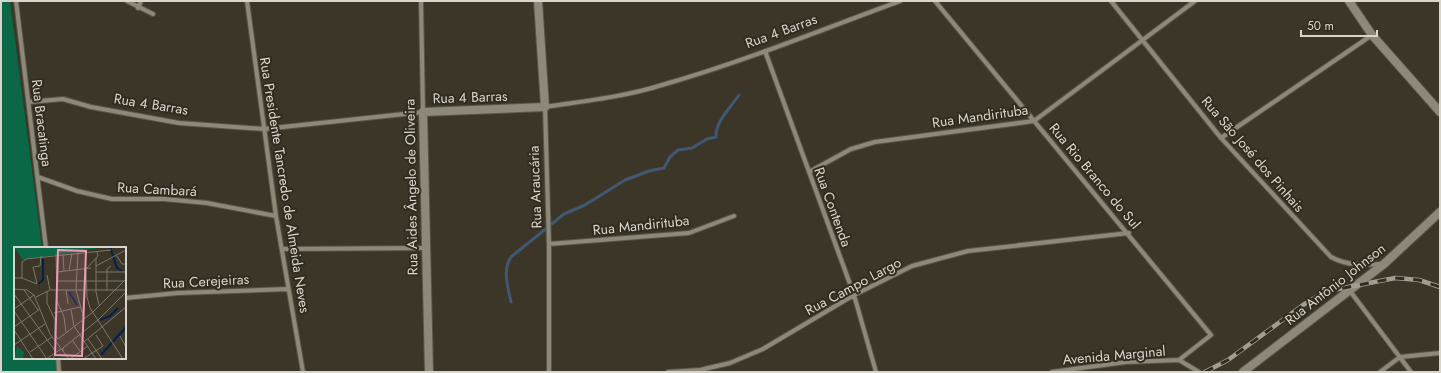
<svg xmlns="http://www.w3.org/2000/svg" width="1441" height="373" viewBox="0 0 1441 373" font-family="Jost,sans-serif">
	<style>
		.green { fill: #0a6847 }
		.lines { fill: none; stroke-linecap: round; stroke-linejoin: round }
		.stream { stroke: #415873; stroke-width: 3 }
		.street-casing { stroke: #595449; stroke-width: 6 }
		.secondary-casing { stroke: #595449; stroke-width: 10 }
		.street { stroke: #8d8878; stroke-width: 4 }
		.secondary { stroke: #8d8878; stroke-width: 8 }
		.rail-casing { stroke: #a19d93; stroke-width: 4.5 }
		.rail { stroke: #312c1e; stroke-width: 3; stroke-dasharray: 9; stroke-linecap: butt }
		.labels { text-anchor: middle; stroke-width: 4; stroke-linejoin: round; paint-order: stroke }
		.street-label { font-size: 14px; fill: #d8d5cd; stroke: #312c1e }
		.inset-river { fill: none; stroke: #00224c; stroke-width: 2 }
		.inset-road { fill: none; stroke: #7a766a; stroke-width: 1 }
		.view { fill: #f09ab5; fill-opacity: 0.15; stroke: #f09ab5; stroke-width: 2 }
		.inset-edge { fill: none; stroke: #d8d5cd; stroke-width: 2 }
	</style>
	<rect width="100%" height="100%" fill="#3b3628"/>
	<path class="green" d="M1,1h9l32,247h-27v110h41l2,14h-57z"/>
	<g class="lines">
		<path class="stream" d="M511,302c-3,-15 -9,-32 0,-45l53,-43 21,-9 40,-25 24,-9 15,-3 6,-11 8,-7 14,-2 15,-9 9,-2c-1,-15 15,-30 23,-42"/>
		<defs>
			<path id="street" d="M16,1l30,247
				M127,1l26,13
				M247,1l29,215 27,156
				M935,1l276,334 -32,25
				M1111,1l110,137 110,119c17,9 32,8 50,7
				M138,8l3,-7
				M765,51l89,244 22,77
				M29,102l34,-3 28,8 88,16 85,6 159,-17 -2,-111
				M1221,138l151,-103
				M809,172l42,-23 24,-7 159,-21 161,-120
				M38,177l39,14 35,8h52l43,4 69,13
				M549,244l140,-11 45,-17
				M282,249l143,-1
				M1350,291l61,81
				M125,298l53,-5 110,-4
				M58,358l1,14
				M549,372v-128l-4,-137c39,-6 79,-10 117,-22 81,-23 159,-55 238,-84
				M668,372l32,-2 30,-7 33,-14 91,-54 58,-29 56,-15 161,-18
				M1052,372l74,-10 53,-2 20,12
				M1380,372l20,-15 40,-4"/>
			<path id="secondary" d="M1349,1l23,34 68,77
				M429,372l-6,-260 122,-5 -7,-106
				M1243,372l141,-108 56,-52"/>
		</defs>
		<use href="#street" class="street-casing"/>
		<use href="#secondary" class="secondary-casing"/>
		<use href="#street" class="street"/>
		<use href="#secondary" class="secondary"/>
		<defs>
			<path id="rail" d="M1205,372l23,-12 75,-55 15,-9 15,-6 62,-12 24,2 21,7"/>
		</defs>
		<use href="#rail" class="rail-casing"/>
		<use href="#rail" class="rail"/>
	</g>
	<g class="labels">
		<g class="street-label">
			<text transform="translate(781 31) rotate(-20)" y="5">Rua 4 Barras</text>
			<text transform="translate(470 97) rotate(-2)" y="5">Rua 4 Barras</text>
			<text transform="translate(151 104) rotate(9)" y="5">Rua 4 Barras</text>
			<text transform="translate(980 116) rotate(-8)" y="5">Rua Mandirituba</text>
			<text transform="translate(42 123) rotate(83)" y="5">Rua Bracatinga</text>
			<text transform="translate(1253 154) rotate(49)" y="5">Rua São José dos Pinhais</text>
			<text transform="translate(1095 176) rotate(50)" y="5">Rua Rio Branco do Sul</text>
			<text transform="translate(285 185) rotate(81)" y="5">Rua Presidente Tancredo de Almeida Neves</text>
			<text transform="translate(411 187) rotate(-91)" y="5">Rua Aides Ângelo de Oliveira</text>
			<text transform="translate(535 187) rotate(-92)" y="5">Rua Araucária</text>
			<text transform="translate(157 189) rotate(3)" y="5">Rua Cambará</text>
			<text transform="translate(833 207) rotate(70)" y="5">Rua Contenda</text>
			<text transform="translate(641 225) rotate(-6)" y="5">Rua Mandirituba</text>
			<text transform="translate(206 281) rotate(-3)" y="5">Rua Cerejeiras</text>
			<text transform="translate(1335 284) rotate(-38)" y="5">Rua Antônio Johnson</text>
			<text transform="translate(853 286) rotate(-28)" y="5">Rua Campo Largo</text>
			<text transform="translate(1114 355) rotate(-5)" y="5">Avenida Marginal</text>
		</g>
	</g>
	<g transform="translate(14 247)">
		<rect width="112" height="112" fill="#3b3628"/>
		<path d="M0,0h85v1l-76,12zM3,99l7,6 -1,7h-9z" fill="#0a6847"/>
		<path class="inset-river" d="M96,0l7,21 5,3M24,37l5,-4v-21M55,45l8,13M86,73l10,-4 8,-8M87,108l25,-28"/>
		<path class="inset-road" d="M83,4l1,5 -12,13 1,28 3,11 33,51M64,5l-2,38 8,29M42,7l1,47 7,16 2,15M49,7l1,17M103,9l5,8h4M82,11v34l3,13M82,19l30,-16M0,21v10h8M55,23l3,-17M43,25l34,-4M82,25h30M33,28l3,15M8,31v-16l4,-3 85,-9M8,31l15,6M42,34h68M23,37l-4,-17 7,-1 1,-10M0,42l13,1 7,5 16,39 19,25M10,43l14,20M52,43l2,14M93,43v-21l4,-3M33,44v12l8,17v17M0,47l42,58 -3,7M22,50l14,-7h76M0,62l20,-14M57,63l3,16 22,33M0,64l33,48M40,66l26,-6M0,80l26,-18M0,83l19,29M42,89l2,3 35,-27 33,-33M106,89l6,11M74,92l14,20M58,93l8,11M71,94l41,-34M0,98l31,-21M49,104v-3l35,-28 28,-28M16,105l22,-15M32,112l15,-10M56,112l18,-13M69,112l20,-13 -7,-11"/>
		<path class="view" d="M44,3l28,1 -4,105 -27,-1z"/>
		<rect width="112" height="112" class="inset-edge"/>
	</g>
	<rect width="1441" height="373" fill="none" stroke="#d8d5cd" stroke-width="4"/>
	<path d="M1301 30v6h76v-6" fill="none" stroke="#d8d5cd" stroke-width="2"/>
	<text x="1307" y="30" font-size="12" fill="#d8d5cd" stroke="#312c1e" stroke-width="3" paint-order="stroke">50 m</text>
</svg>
